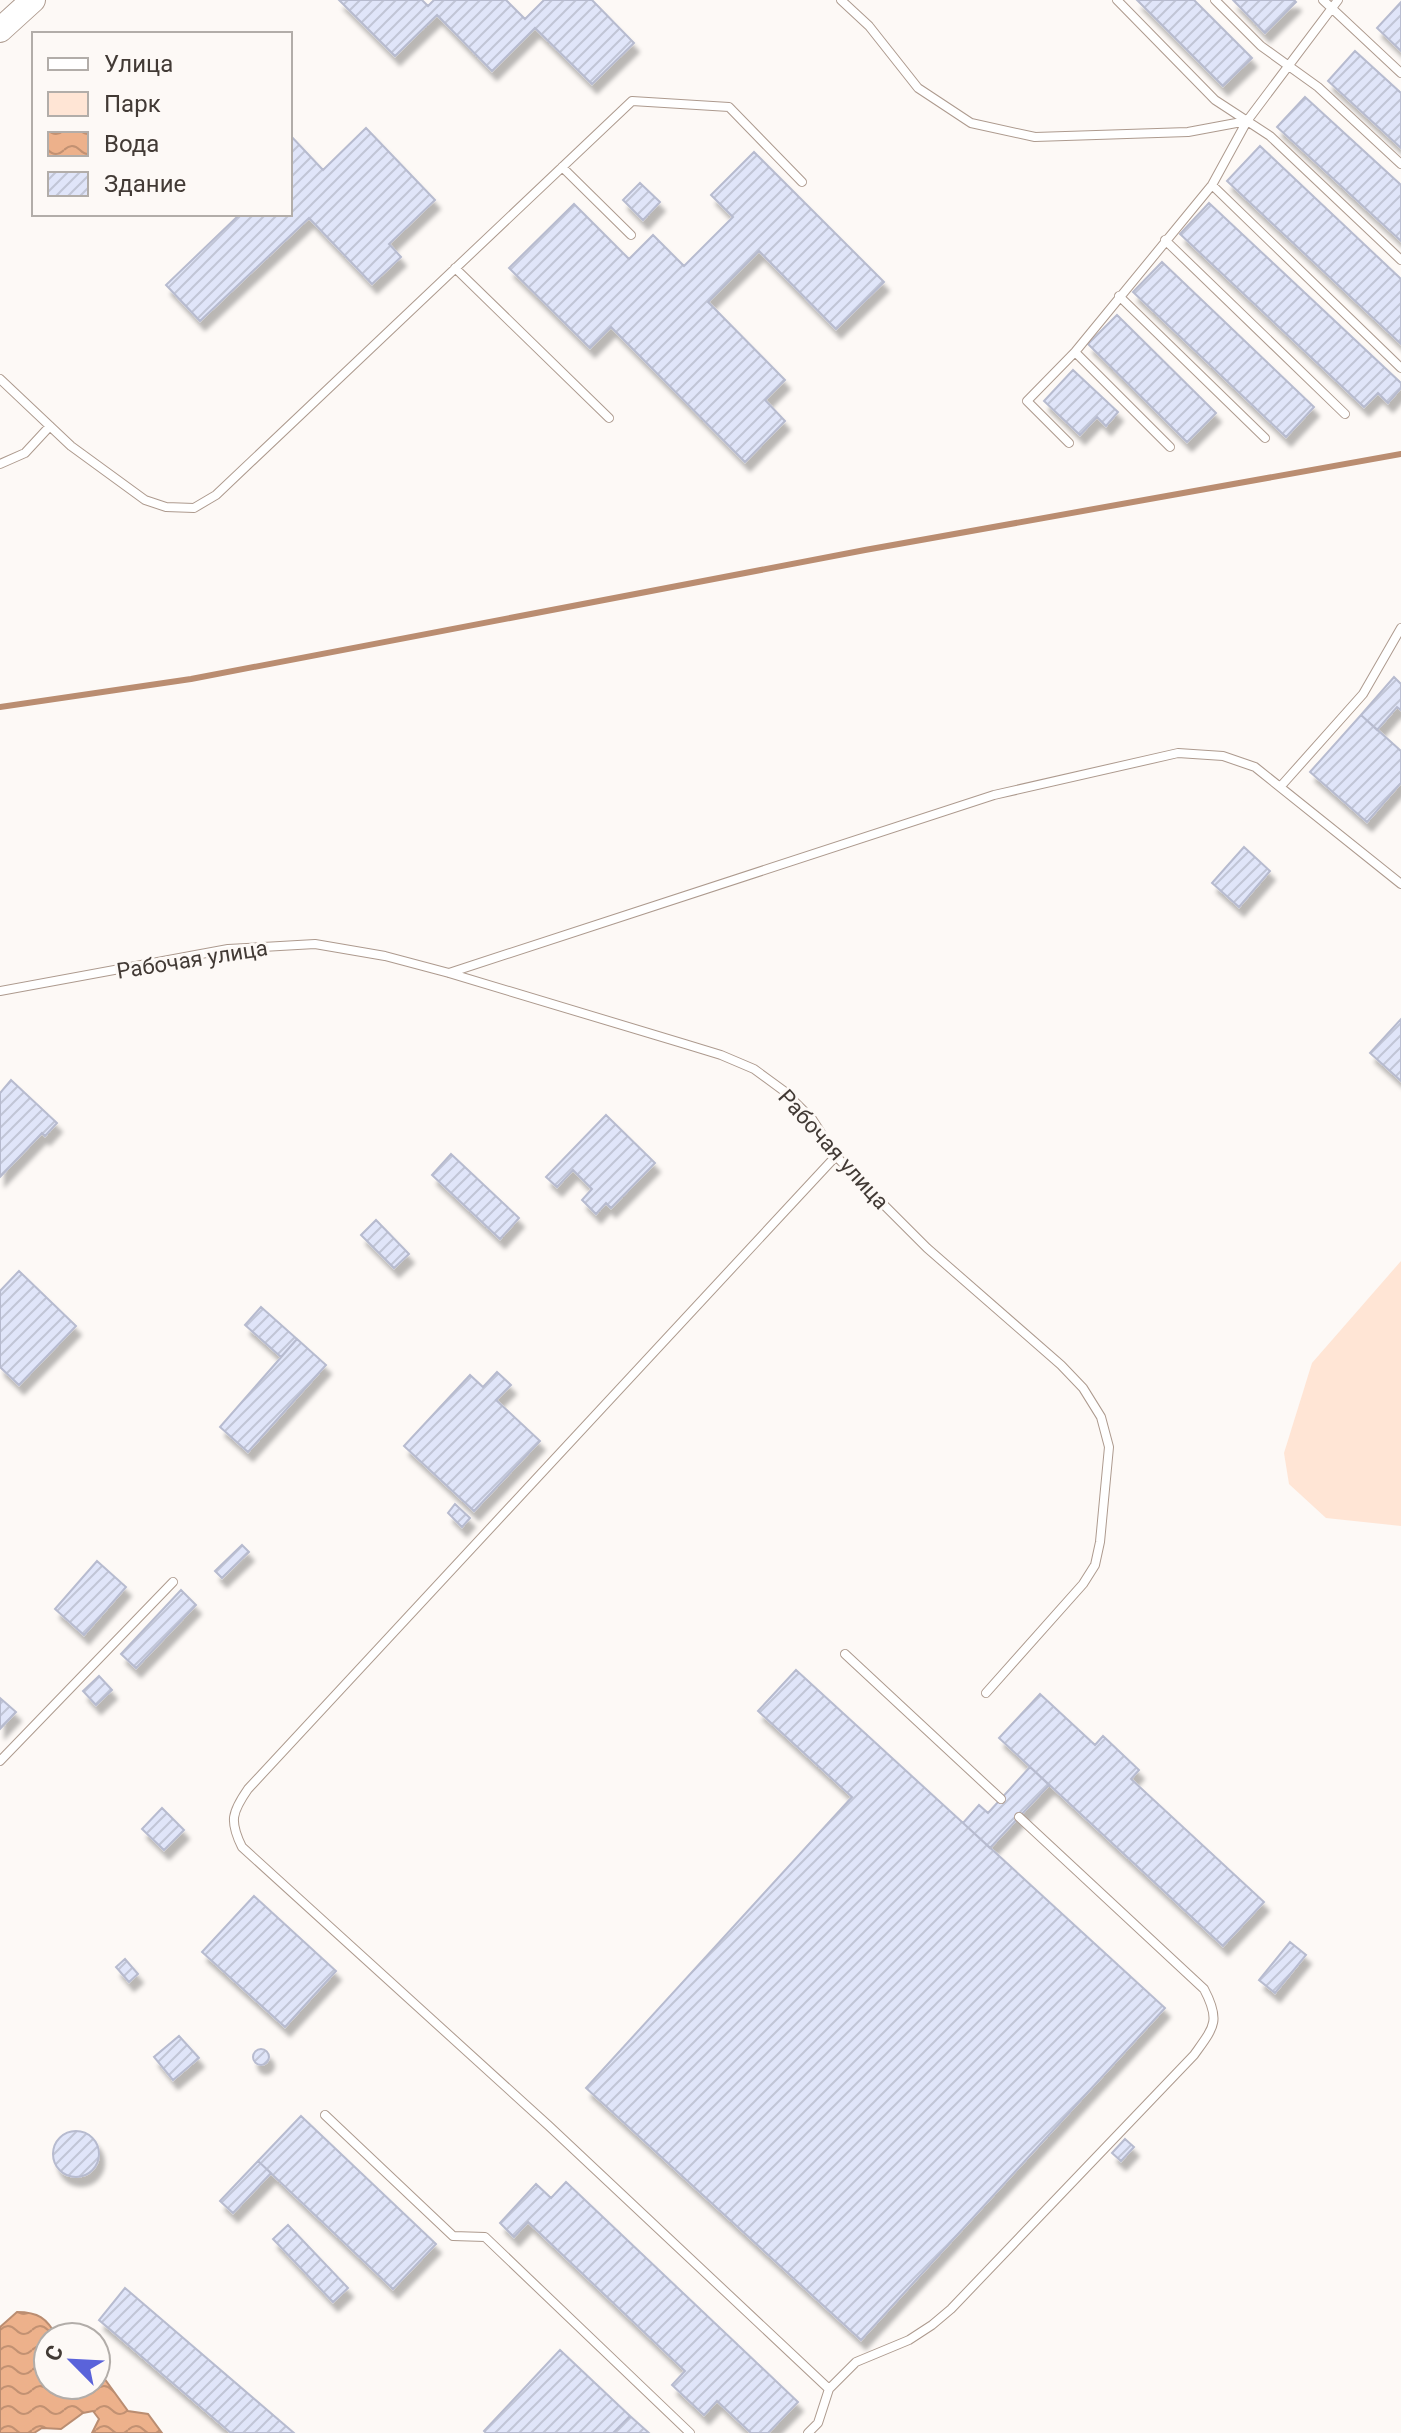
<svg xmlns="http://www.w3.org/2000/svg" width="1401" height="2433" viewBox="0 0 1401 2433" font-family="Roboto,sans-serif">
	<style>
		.green { fill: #ffe5d5 }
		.water { fill: url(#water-waves); stroke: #ba8d71; stroke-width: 2 }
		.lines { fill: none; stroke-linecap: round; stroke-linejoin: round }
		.stream { stroke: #ba8d71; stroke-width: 6 }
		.building { fill: url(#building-hatch); stroke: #b7bbcf; stroke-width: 2; filter: url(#shadow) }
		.lane-casing { stroke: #ad9a8e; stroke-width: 10 }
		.secondary-casing { stroke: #ad9a8e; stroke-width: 26 }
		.lane { stroke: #fff; stroke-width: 8 }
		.secondary { stroke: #fff; stroke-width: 24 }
		.labels { text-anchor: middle; stroke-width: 6; stroke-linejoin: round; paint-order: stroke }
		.street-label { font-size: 22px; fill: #423a35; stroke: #fdf9f6 }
	</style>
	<defs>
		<pattern id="water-waves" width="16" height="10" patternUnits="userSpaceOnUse" patternTransform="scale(2)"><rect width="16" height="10" fill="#edb18b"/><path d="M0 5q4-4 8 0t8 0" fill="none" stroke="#c29172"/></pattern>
		<pattern id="building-hatch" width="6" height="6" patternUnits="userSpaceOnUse" patternTransform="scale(2)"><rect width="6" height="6" fill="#e0e5f9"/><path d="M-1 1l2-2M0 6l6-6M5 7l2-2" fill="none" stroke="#c1c5d6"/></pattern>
		<filter id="shadow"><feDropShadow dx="5" dy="9" stdDeviation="2" flood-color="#0004"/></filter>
	</defs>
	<rect width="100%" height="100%" fill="#fdf9f6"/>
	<path class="green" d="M1401,1261v265l-75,-8 -37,-34 -5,-31 28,-90z"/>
	<path class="water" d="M17,2312c21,0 30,6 40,25h-9v48h48v-18l32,44 20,3 14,19h-70l7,-14 -6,-8 -10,2 -22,16 -19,-1 -8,5h-34v-106z"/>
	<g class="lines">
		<path class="stream" d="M0,707l191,-28 674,-129 536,-96"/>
	</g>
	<path class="building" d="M339,0h83l6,6 6,-6h72l19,19 19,-19h48l42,43 -42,41 -57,-56 -43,43 -55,-56 -42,41z
		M1137,0h57l58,58 -29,28z
		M1233,0h61l2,2 -31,31z
		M1401,2v49l-24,-23z
		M1355,51l46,42v55l-73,-67z
		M1305,97l96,88v56l-124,-114z
		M366,128l69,72 -46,44 12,13 -29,27 -63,-66 -109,103 -34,-36 74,-71h50v-79l33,35z
		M1260,146l141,133v65l-174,-163z
		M754,152l130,130 -48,47 -77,-78 -51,51 77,78 -20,20 20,21 -40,41 -134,-135 -21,21 -81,-80 65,-64 55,55 24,-24 31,31 49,-49 -22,-22z
		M640,183l20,19 -17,18 -20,-20z
		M1209,203l192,180v5l-13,15 -10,-10 -14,14 -184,-173z
		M1162,262l152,145 -28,30 -153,-145z
		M1117,315l99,98 -29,29 -99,-98z
		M1073,370l45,42 -12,14 -9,-9 -17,18 -36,-34z
		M1394,677l7,7v26l-4,-3 -20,23 -16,-15z
		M1361,715l40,36v32l-34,39 -57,-50z
		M1244,847l26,24 -31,36 -27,-24z
		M1401,1019v62l-31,-28z
		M11,1080l46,43 -12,13 -3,-3 -42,44v-84z
		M606,1115l49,48 -44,45 -5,-5 -10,11 -14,-14 10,-11 -19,-19 -16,17 -11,-10z
		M451,1154l68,64 -19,21 -68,-64z
		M376,1220l33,34 -15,14 -33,-33z
		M19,1271l57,55 -57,59 -19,-18v-76z
		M261,1307l36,32 -16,18 -36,-32z
		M297,1339l29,26 -78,87 -28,-25z
		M497,1372l14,13 -15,15 44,41 -66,70 -70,-65 66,-71 13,12z
		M455,1504l15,14 -8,9 -14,-14z
		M242,1545l7,7 -27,26 -7,-7z
		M97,1561l29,26 -42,48 -29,-26z
		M181,1590l15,15 -60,63 -15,-14z
		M796,1670l369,338 -304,332 -275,-252 266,-291 -94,-86z
		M99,1676l13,14 -16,15 -13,-14z
		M1040,1694l55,51 8,-9 36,34 -8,9 133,123 -41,44 -224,-208z
		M0,1698l16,14 -16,17z
		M1030,1767l19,18 -59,63 -27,-25 16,-18 9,8z
		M162,1808l22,22 -20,20 -22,-21z
		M254,1896l82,75 -51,56 -83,-75z
		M1290,1942l16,13 -31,38 -16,-13z
		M125,1959l13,15 -9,8 -13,-15z
		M179,2036l20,22 -26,22 -19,-23z
		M253 2057a8 8 0 1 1 16 0a8 8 0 1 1-16 0Z
		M301,2116l135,128 -43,45 -135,-128z
		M53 2154a23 23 0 1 1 46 0a23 23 0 1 1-46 0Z
		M1125,2139l9,8 -13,14 -9,-8z
		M258,2161l13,12 -38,40 -13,-12z
		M566,2182l232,220 -30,31h-17l-34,-32 -13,14 -32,-30 13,-14 -157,-149 -14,15 -14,-14 36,-39 15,14z
		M288,2225l60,63 -15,14 -60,-63z
		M125,2288l169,145h-63l-132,-113z
		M560,2350l70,66 -17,17h-127l-2,-2z
		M630,2416l19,17h-36z"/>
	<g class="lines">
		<defs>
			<path id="lane" d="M841,0l28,26 49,62 53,35 64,14 153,-5 59,-11
				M1117,0l98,100 55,36 131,124
				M1215,0l46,46 57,41 83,77
				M1323,0l78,73
				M562,167l69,68
				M1212,185l189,183
				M1165,240l180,174
				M455,268l154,150
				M1119,296l146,142
				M1075,352l95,95
				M0,379l71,67 74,54 21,7 28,1 22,-13 416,-394 97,6 73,75
				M1069,443l-42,-42 48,-49 137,-167 35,-64 91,-121
				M0,464l25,-11 25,-27
				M1281,786l82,-92 38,-66
				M449,973l545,-178 184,-42 45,3 32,11 146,117
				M0,991l228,-42 87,-5 70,12 64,17 236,71 36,11 33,14 30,22 28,28 24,37 19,20 72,72 134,117 22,23 18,29 8,30 -9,95 -5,23 -12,19 -97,109
				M845,1654l156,145
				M0,1761l173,-179
				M325,2115l128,121 32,1 205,196
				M829,2389l-280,-263 -307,-279c-13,-26 -10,-35 6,-58l588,-633
				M808,2433l10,-10 11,-34 27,-27 53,-22 23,-15 19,-16 243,-254c20,-28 27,-34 10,-66l-185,-172"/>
			<path id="secondary" d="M0,30l33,-30"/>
		</defs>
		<use href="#lane" class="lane-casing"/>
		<use href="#secondary" class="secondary-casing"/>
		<use href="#lane" class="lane"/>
		<use href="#secondary" class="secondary"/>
	</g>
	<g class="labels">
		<g class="street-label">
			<text transform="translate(192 959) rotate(-9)" y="8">Рабочая улица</text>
			<text transform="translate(834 1149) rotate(48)" y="8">Рабочая улица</text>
		</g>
	</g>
	<rect x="32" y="32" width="260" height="184" fill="#fdf9f6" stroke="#b2ada9" stroke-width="2"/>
	<rect x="48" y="58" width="40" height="12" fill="#ffffff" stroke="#b2ada9" stroke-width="2"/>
	<text x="104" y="72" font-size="24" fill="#423a35">Улица</text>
	<rect x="48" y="92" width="40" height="24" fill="#ffe5d5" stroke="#b2ada9" stroke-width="2"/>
	<text x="104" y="112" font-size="24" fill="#423a35">Парк</text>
	<rect x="48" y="132" width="40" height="24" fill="url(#water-waves)" stroke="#b2ada9" stroke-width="2"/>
	<text x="104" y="152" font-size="24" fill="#423a35">Вода</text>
	<rect x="48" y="172" width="40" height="24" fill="url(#building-hatch)" stroke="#b2ada9" stroke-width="2"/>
	<text x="104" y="192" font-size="24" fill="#423a35">Здание</text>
	<g transform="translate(72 2361) rotate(294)"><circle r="38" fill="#fdf9f6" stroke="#b2ada9" stroke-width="2"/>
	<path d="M0-6L14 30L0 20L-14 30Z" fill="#5a63da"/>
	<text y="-12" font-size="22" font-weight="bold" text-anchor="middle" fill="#423a35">С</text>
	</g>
</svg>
